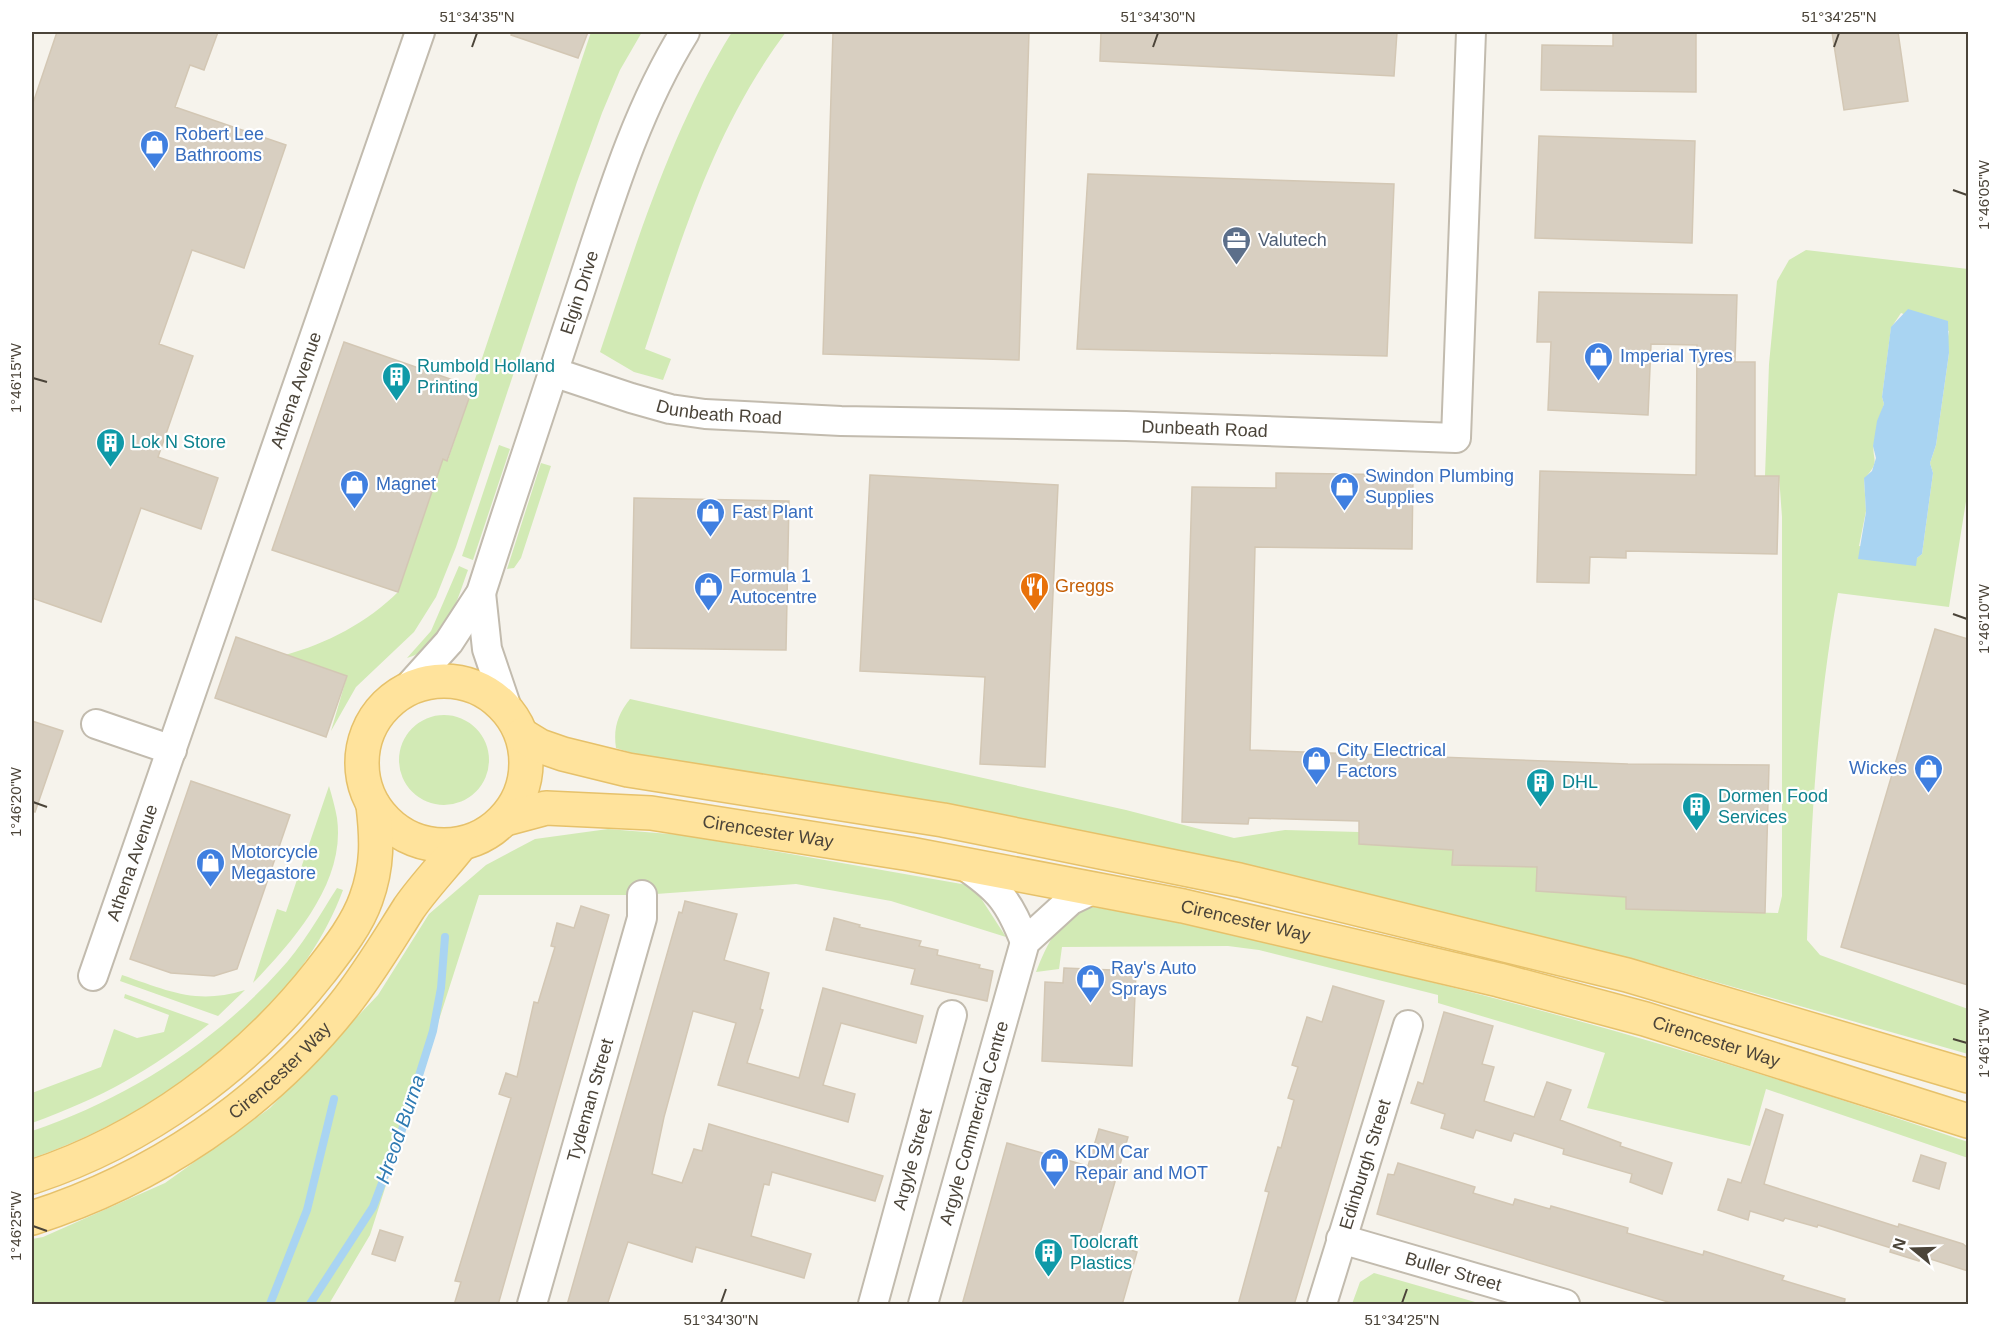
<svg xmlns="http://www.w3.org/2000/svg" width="2000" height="1336" viewBox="0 0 2000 1336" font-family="Helvetica,sans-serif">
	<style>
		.green { fill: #d2eab5; fill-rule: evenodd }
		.water { fill: #a9d4f2 }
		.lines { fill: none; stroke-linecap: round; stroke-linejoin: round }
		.stream { stroke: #a9d4f2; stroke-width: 8 }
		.building { fill: #d8cfc1; stroke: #d3c7b4; stroke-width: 1.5 }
		.street-casing { stroke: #c2bbae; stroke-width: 32 }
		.primary-casing { stroke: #e6c16a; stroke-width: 36 }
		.street { stroke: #fff; stroke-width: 28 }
		.primary { stroke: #ffe39c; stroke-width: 33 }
		.ticks { fill: none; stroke: #4b4439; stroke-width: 2 }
		.labels { text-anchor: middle; stroke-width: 4.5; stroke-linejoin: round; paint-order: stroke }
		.shop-label { font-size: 18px; fill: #366cbe; stroke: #fff; text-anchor: start }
		.service-label { font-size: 18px; fill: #4e5e75; stroke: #fff; text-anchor: start }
		.street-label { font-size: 18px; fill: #4b4439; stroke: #fff }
		.culture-label { font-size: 18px; fill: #0d838f; stroke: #fff; text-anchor: start }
		.food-label { font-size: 18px; fill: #c56008; stroke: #fff; text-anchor: start }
		.water-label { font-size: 20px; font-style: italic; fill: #2e7ab2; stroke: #fff }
		.neatline { fill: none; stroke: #4b4439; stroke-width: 2 }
		.ticks-label { font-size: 15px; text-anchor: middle; fill: #4b4439 }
	</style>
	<rect width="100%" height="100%" fill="#f6f3ec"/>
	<path class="green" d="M591,32h51l-22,38 -18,43 -25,69 -121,365 -20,50 -22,35 -58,55 -25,44 16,-55 -62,-21c41,-11 83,-33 113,-63l41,-122 -12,-17 21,7z
		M732,32h54c-73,98 -103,203 -141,317l26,10 -8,21 -29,-8 -34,-20c37,-110 71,-222 132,-320z
		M1806,250l162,19v220l-19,118 -111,-14c-21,112 -27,234 -31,347l13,15 148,54v45l-319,-91 -364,-88 -537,-102 -110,-18 -22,-7c-3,-20 2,-34 14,-49l496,111 108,28 51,-8 74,2v12l94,6 -1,15 85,2v24l89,6v12l152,4 4,-17v-379l-3,-41h-14l4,-112 8,-83 12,-21zM1901,313l48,18 -2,11 2,11 -13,92 -6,18 3,10 -11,81 -5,4 -58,-12 7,-35 -2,-32c18,-19 7,-18 10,-36 2,-13 6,-27 10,-39l-2,-7 9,-69z
		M499,445l11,4 -37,111 -11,-4z
		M541,463l10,3 -30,92 -7,10 -7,1z
		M459,566l9,4c-11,30 -24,79 -61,88l24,-27z
		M399 760a45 45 0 1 1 90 0a45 45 0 1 1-90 0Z
		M329,786c3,10 6,21 8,32 9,64 -43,122 -84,165l24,-74 9,3z
		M608,829l74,6 291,51 33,51 -115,-36 -95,-17 -154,11h-163l-109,340 -41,69h-297v-65l11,-2 122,-54 105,-75 108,-113 51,-81 57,-49 49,-26z
		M337,888l6,2c-47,127 -187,226 -311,268v-27c94,-32 180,-86 247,-160 23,-24 40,-55 58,-83z
		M1094,907c90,15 179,37 267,58 207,49 406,108 607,177v16l-202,-69 -16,57 -163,-38 18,-55 -167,-50v-8l-179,-45 -31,-4 -166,1 -3,22 -23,3c11,-28 25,-60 58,-65z
		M122,975c47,16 74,30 123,15l-27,26 -98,-35z
		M125,994l84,30c-60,48 -106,73 -177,99v-30l69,-26 13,-38 23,9 27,-6 5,-17 -45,-17z
		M1374,1273l108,31h-130l8,-22z"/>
	<path class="water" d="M1908,309l40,12 1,32 -13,92 -6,18 3,10 -11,81 -5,4 -1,8 -58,-7 8,-47 -2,-34 8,-7 4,-13 -3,-12 4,-25 7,-17 -2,-7 9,-70z"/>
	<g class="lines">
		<path class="stream" d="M270,1304l37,-94 27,-111
			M310,1304l63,-97 28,-74 32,-102 8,-43 4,-51"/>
	</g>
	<path class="building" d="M57,32h161l-14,38 -14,-5 -15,42 111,38 -42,123 -52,-18 -33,94 34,12 -35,101 60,21 -17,51 -60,-21 -40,114 -69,-24v-492z
		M512,32h76l-10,26 -67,-23z
		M833,32h196l-10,328 -196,-6z
		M1101,32h296l-3,44 -294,-15z
		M1613,32h83v60l-155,-2 1,-45 71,1z
		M1832,32h66l10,69 -64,9z
		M1539,136l156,5 -3,102 -157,-5z
		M1088,174l306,10 -7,172 -310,-7z
		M1539,292l198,3 -2,67h20v114h24l-2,78 -151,-3v7l-36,-1 -1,26 -52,-1 3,-111 156,4 1,-130 -46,-1 -3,71 -100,-5 3,-68h-14z
		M344,342l129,45 -26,74 -4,-2 -45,133 -126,-42z
		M1276,473l137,2 -1,74 -157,-2 -5,203 378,14 141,1 -4,148 -139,-4v-12l-90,-6 1,-24 -85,-2 1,-15 -94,-6v-23l-110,-3 -1,6 -66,-2 10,-335 84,1z
		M870,475l188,10 -13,282 -65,-3 5,-87 -125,-6z
		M634,498l155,3 -3,149 -155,-2z
		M1935,629l33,10v346l-127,-38z
		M236,637l111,39 -21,61 -111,-39z
		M32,721l31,10 -28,81 -3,-1z
		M191,781l99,34 -53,154 -23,7 -43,-3 -41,-14z
		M685,901l52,13 -13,46 45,13 -9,36 3,1 -16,53 52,15 24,-90 100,28 -7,27 -75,-20 -18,62 32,9 -7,28 -130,-37 18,-62 -43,-12 -29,106 -12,57 30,9 12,-34 8,2 7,-27 174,52 -8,25 -103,-29 -3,13 -5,-1 -13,52 60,18 -7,24 -108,-31 -4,15 -64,-20 -21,63h-40l112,-393 3,1z
		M581,906l28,9 -111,390h-44l7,-23 -6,-1 56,-183 -12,-4 7,-21 11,4 17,-75 4,1 17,-56 -4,-1 6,-23 17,5z
		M834,918l26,7 -1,2 62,14 -2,5 19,4 -1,5 43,10 -1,3 14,3 -6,30 -76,-17 4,-15 -89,-19z
		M1064,968l72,3 -4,95 -90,-5 3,-79 18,1z
		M1333,986l51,15 -81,274 -9,30h-56l31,-113 -4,-1 13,-44 3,1 13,-48 -6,-2 10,-31 -6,-2 15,-48 15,5z
		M1444,1012l49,14 -11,38 12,3 -10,34 50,16 13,-35 24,8 -11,30 61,23 -1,3 52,17 -10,31 -32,-12 2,-8 -69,-20 1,-5 -50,-16 -3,8 -35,-11 -3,8 -32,-10 4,-14 -34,-11 7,-21 5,2z
		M1766,1109l17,6 -19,69 134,43 1,-3 64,20 5,4v23l-47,-15 -2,5 -29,-9 1,-4 -73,-23 -1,2 -32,-9 -2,3 -33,-10 -2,9 -30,-10 10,-31 13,4z
		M1099,1129l29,8 -30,103 39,12 -15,53h-160l45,-162 81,23z
		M1921,1155l25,8 -7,26 -26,-8z
		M1398,1163l77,24 -2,6 40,12 2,-6 35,10 1,-3 77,22 -1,5 76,22 1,-4 80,25 -2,4 63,19 -1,6h-166l-301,-91 11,-40 6,1z
		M380,1230l23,7 -8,24 -23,-7z"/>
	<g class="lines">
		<defs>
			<g id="street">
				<path id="s1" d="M553,372l78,26 39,11 35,5 136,7 285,5 330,12 15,-406"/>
				<path d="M481,593l6,56 21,62"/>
				<path id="s2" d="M404,692l45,-50 32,-49c33,-103 67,-206 101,-308 28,-86 55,-176 103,-253"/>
				<path d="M96,724l76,26"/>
				<path d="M962,864c37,25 47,37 63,78"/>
				<path id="s3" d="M93,976l327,-944"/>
				<path id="s4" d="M1341,1239l224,65"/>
				<path id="s5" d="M532,1304l110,-386v-23"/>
				<path id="s6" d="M873,1304l79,-289"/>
				<path id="s7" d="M923,1304l102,-362 46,-42 23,-11"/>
				<path id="s8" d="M1322,1304l86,-279"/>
			</g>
			<g id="primary">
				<circle cx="444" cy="763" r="82"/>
				<path d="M522,735l18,11 23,8 65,16 315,50 296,60 388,95 341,101"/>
				<path id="s9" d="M505,819l41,-11 105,5 259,41 273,52 316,74 146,39 323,102"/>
				<path d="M32,1177c113,-37 215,-112 288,-205 17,-22 37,-47 46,-73 12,-33 11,-60 7,-94"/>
				<path id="s10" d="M32,1218c122,-39 231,-112 311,-212 25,-31 45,-65 66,-98 16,-23 35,-42 52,-64"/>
			</g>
		</defs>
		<use href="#street" class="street-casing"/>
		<use href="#primary" class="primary-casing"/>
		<use href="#street" class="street"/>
		<use href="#primary" class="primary"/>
	</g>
	<path class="ticks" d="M472,47l5,-14M1153,47l5,-14M1834,47l5,-14M1953,190l14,5M33,378l14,4M1953,614l14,5M33,802l14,5M1953,1039l14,4M33,1226l14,5M721,1303l5,-14M1402,1303l5,-14"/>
	<defs>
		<symbol id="shop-pin" viewBox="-11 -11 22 30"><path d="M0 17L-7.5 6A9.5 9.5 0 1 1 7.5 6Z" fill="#3f7fe0" stroke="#fff"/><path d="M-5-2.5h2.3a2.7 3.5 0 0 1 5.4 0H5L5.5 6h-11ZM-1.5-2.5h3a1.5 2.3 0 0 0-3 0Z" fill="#fff"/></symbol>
		<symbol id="office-pin" viewBox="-11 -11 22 30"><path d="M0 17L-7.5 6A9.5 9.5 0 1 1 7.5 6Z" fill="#5c6f8a" stroke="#fff"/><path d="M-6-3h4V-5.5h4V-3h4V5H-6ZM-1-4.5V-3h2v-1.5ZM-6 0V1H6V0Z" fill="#fff"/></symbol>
		<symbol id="building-pin" viewBox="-11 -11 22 30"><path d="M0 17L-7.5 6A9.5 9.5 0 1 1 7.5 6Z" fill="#0f9aa8" stroke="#fff"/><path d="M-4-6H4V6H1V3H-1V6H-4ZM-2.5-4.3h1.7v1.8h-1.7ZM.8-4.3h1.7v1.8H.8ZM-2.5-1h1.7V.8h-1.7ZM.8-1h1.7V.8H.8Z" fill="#fff"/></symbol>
		<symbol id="restaurant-pin" viewBox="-11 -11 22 30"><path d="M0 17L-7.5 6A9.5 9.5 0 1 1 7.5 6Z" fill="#e8710a" stroke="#fff"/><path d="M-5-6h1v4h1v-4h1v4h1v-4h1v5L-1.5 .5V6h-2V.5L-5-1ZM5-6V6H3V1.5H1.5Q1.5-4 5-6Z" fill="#fff"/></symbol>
	</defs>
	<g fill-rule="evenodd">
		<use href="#shop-pin" x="138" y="128" width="33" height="45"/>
		<use href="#office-pin" x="1220" y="224" width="33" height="45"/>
		<use href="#shop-pin" x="1582" y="340" width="33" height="45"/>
		<use href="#building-pin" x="380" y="360" width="33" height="45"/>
		<use href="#building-pin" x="94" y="426" width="33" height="45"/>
		<use href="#shop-pin" x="338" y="468" width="33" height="45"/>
		<use href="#shop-pin" x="1328" y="470" width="33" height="45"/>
		<use href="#shop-pin" x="694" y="496" width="33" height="45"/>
		<use href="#shop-pin" x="692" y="570" width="33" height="45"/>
		<use href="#restaurant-pin" x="1018" y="570" width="33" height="45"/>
		<use href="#shop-pin" x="1300" y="744" width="33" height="45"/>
		<use href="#shop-pin" x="1912" y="752" width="33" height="45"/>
		<use href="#building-pin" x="1524" y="766" width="33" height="45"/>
		<use href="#building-pin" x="1680" y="790" width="33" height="45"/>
		<use href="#shop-pin" x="194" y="846" width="33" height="45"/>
		<use href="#shop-pin" x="1074" y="962" width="33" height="45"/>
		<use href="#shop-pin" x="1038" y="1146" width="33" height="45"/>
		<use href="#building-pin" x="1032" y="1236" width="33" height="45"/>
	</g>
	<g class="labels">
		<g class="shop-label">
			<text x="175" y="140">Robert Lee<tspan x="175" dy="21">Bathrooms</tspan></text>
			<text x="1620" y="362">Imperial Tyres</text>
			<text x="1365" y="482">Swindon Plumbing<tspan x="1365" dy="21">Supplies</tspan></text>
			<text x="376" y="490">Magnet</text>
			<text x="732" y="518">Fast Plant</text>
			<text x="730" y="582">Formula 1<tspan x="730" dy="21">Autocentre</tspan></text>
			<text x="1337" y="756">City Electrical<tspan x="1337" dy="21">Factors</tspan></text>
			<text x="1907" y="774" text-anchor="end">Wickes</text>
			<text x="231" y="858">Motorcycle<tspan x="231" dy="21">Megastore</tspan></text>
			<text x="1111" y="974">Ray's Auto<tspan x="1111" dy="21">Sprays</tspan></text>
			<text x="1075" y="1158">KDM Car<tspan x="1075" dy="21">Repair and MOT</tspan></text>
		</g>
		<g class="service-label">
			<text x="1258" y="246">Valutech</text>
		</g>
		<g class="street-label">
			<text dy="6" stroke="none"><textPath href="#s2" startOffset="442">Elgin Drive</textPath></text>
			<text dy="6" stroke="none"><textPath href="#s3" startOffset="620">Athena Avenue</textPath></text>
			<text dy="6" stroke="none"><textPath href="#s1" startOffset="172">Dunbeath Road</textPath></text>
			<text dy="6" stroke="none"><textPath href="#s1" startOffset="658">Dunbeath Road</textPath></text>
			<text dy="6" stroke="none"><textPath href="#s9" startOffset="266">Cirencester Way</textPath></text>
			<text dy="6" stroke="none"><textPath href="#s3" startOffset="120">Athena Avenue</textPath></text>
			<text dy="6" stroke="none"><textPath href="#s9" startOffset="752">Cirencester Way</textPath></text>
			<text dy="6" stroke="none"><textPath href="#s9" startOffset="1238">Cirencester Way</textPath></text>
			<text dy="6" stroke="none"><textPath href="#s10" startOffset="291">Cirencester Way</textPath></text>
			<text dy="6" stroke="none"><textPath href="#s5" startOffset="212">Tydeman Street</textPath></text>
			<text dy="6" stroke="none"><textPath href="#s7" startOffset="188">Argyle Commercial Centre</textPath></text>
			<text dy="6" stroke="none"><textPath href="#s6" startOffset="150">Argyle Street</textPath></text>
			<text dy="6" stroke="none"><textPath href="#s8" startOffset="146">Edinburgh Street</textPath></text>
			<text dy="6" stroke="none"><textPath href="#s4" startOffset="117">Buller Street</textPath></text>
		</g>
		<g class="culture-label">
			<text x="417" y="372">Rumbold Holland<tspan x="417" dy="21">Printing</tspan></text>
			<text x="131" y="448">Lok N Store</text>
			<text x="1562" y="788">DHL</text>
			<text x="1718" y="802">Dormen Food<tspan x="1718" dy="21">Services</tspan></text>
			<text x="1070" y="1248">Toolcraft<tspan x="1070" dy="21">Plastics</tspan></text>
		</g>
		<g class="food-label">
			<text x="1055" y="592">Greggs</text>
		</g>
		<g class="water-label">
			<text transform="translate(400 1129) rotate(-71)" y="7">Hreod Burna</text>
		</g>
	</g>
	<rect width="2000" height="1336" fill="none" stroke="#ffffff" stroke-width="66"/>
	<g transform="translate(1913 1249) rotate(289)" stroke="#ffffff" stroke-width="4.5" paint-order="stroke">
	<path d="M0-4.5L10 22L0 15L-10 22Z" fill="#4b4439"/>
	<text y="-9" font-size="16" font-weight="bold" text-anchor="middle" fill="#4b4439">N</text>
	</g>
	<rect x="33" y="33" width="1934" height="1270" class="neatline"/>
	<g class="ticks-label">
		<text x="477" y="22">51°34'35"N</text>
		<text x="1158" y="22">51°34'30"N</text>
		<text x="1839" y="22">51°34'25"N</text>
		<text transform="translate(1984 195) rotate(-90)" y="5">1°46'05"W</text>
		<text transform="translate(16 378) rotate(-90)" y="5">1°46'15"W</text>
		<text transform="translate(1984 619) rotate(-90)" y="5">1°46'10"W</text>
		<text transform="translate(16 802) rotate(-90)" y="5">1°46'20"W</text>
		<text transform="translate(1984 1043) rotate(-90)" y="5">1°46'15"W</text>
		<text transform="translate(16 1226) rotate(-90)" y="5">1°46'25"W</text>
		<text x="721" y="1325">51°34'30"N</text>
		<text x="1402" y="1325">51°34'25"N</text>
	</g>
</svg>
